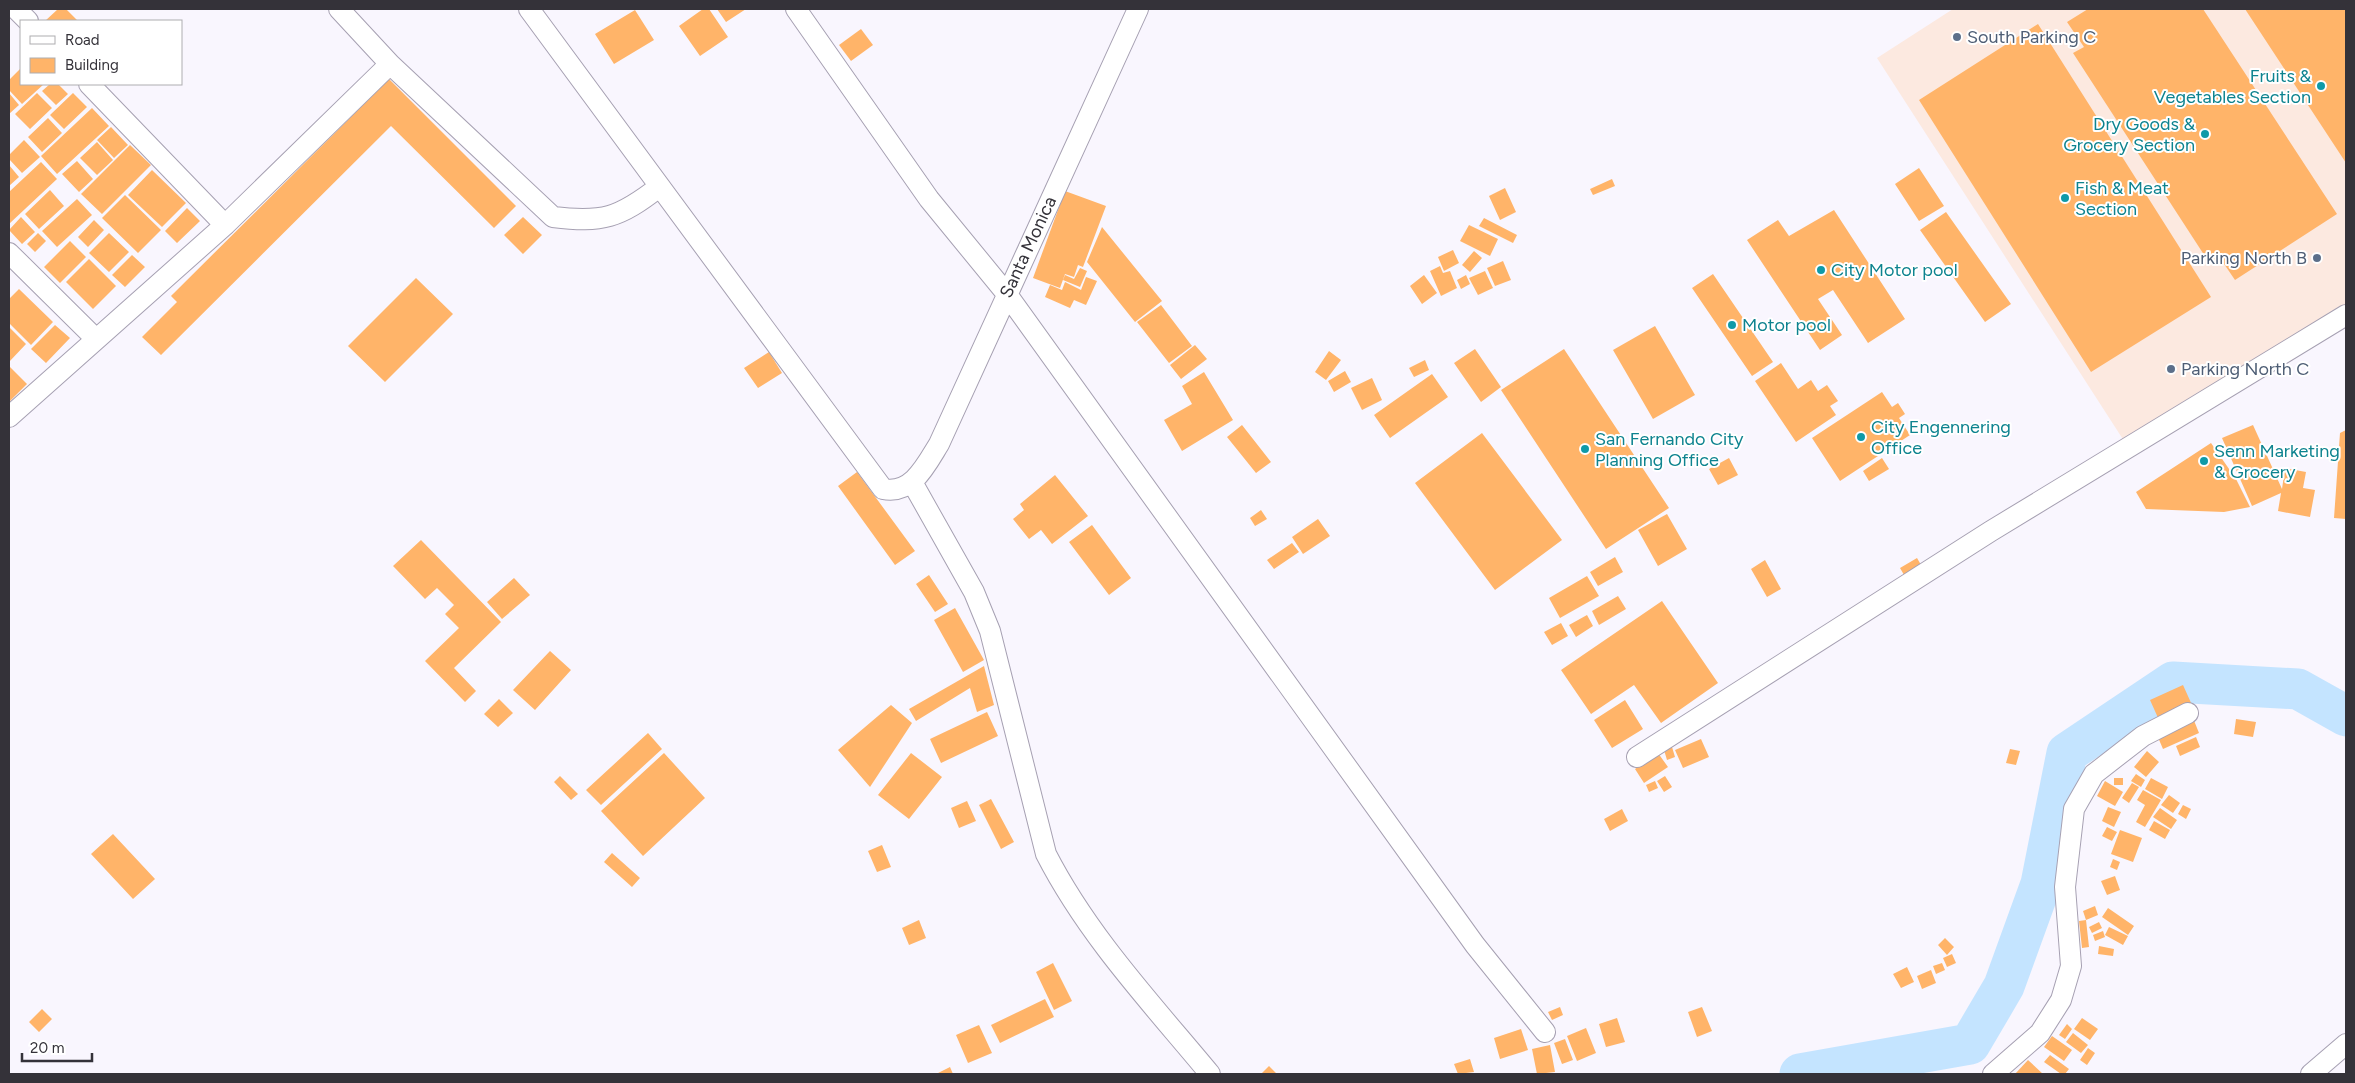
<svg xmlns="http://www.w3.org/2000/svg" width="2355" height="1083" viewBox="0 0 2355 1083" font-family="Figtree,sans-serif">
	<style>
		.commercial { fill: #fce9e0 }
		.lines { fill: none; stroke-linecap: round; stroke-linejoin: round }
		.river { stroke: #c4e4ff; stroke-width: 41 }
		.building { fill: #ffb469 }
		.minor-casing { stroke: #a6a0b2; stroke-width: 22 }
		.minor { stroke: #fff; stroke-width: 20 }
		.service-dot { fill: #5c6f8a; stroke: #fff; stroke-width: 2 }
		.culture-dot { fill: #0f9aa8; stroke: #fff; stroke-width: 2 }
		.labels { text-anchor: middle; stroke-width: 4; stroke-linejoin: round; paint-order: stroke }
		.service-label { font-size: 18px; fill: #4e5e75; stroke: #fff; text-anchor: start }
		.culture-label { font-size: 18px; fill: #0d838f; stroke: #fff; text-anchor: start }
		.street-label { font-size: 18px; fill: #343239; stroke: #fff }
	</style>
	<rect width="100%" height="100%" fill="#f9f6fe"/>
	<path class="commercial" d="M1953,9h393v296l-220,139 -249,-386z"/>
	<g class="lines">
		<path class="river" d="M1800,1074l170,-30 34,-58 37,-102 26,-131 106,-71 125,7 48,27"/>
	</g>
	<path class="building" d="M58,9h8l12,12h-33z
		M703,9h6l19,28 -28,19 -21,-30z
		M717,9h29l-20,13z
		M2088,9h115l134,205 -102,66 -15,-22 -10,6 -137,-211 11,-6 -17,-25z
		M2245,9h101v154z
		M635,10l19,30 -40,24 -19,-30z
		M2038,24l173,273 -120,75 -172,-272z
		M861,29l12,16 -22,16 -12,-16z
		M21,68v16h23l-22,20 -13,-14v-10z
		M389,79l127,127 -22,22 -103,-102 -230,229 -19,-18 35,-35 -6,-6z
		M50,84h8l10,10 -12,11 -14,-14z
		M9,93l10,12 -10,9z
		M37,93l15,15 -22,21 -15,-15z
		M73,93l14,14 -23,22 -14,-14z
		M92,108l17,18 -52,48 -16,-18z
		M48,118l14,15 -20,19 -14,-15z
		M111,127l17,18 -14,13 -17,-18z
		M24,140l16,17 -18,16 -13,-14v-4z
		M97,142l16,18 -16,15 -17,-17z
		M130,145l21,20 -49,49 -21,-20z
		M77,161l16,18 -14,13 -17,-18z
		M41,162l16,17 -48,45v-32z
		M9,165l10,12 -10,9z
		M1919,168l25,38 -25,15 -24,-37z
		M152,170l34,33 -24,24 -34,-32z
		M1612,179l3,7 -22,9 -3,-6z
		M1505,188l11,24 -16,8 -11,-24z
		M50,190l14,16 -25,23 -14,-15z
		M1065,191l41,15 -23,61 -5,-2 -4,12 -9,-3 -5,14 -27,-10z
		M125,195l36,35 -23,23 -36,-35z
		M77,199l15,16 -35,32 -15,-16z
		M187,208l13,13 -23,22 -12,-12z
		M1834,210l71,109 -37,24 -35,-53 -15,9 24,36 -22,15 -73,-110 31,-20 11,16z
		M1946,212l65,92 -26,18 -65,-92z
		M21,217l14,15 -13,12 -13,-14z
		M523,217l19,18 -19,19 -19,-19z
		M1484,218l33,17 -4,8 -34,-17z
		M94,220l10,10 -16,17 -10,-10z
		M1469,225l29,14 -8,17 -30,-15z
		M1102,227l60,74 -27,21 -48,-60z
		M38,233l8,8 -11,11 -8,-8z
		M109,233l20,19 -20,20 -20,-19z
		M70,241l16,16 -26,26 -16,-16z
		M1453,250l6,13 -15,8 -6,-14z
		M1474,251l8,7 -12,14 -8,-7z
		M132,255l13,12 -20,20 -13,-12z
		M89,259l27,27 -23,23 -27,-27z
		M1503,261l8,19 -16,6 -8,-18z
		M1440,266l3,7 7,-2 7,17 -16,8 -11,-25z
		M1080,268l7,3 -7,16 -17,-7 2,-5 9,4z
		M1485,271l8,17 -15,7 -9,-17z
		M1713,274l60,88 -21,14 -60,-88z
		M1424,275l13,18 -15,11 -12,-18z
		M1466,275l4,9 -9,5 -4,-9z
		M1086,277l11,4 -11,24 -12,-5 -4,8 -25,-11 5,-12 12,5 3,-8 16,8z
		M416,278l37,36 -68,68 -37,-36z
		M19,289l34,33 -22,23 -22,-22v-24z
		M1161,305l31,41 -23,17 -32,-41z
		M55,325l15,13 -24,25 -15,-14z
		M1655,326l40,69 -42,24 -40,-69z
		M9,327l17,17 -17,18z
		M1195,345l12,14 -26,20 -11,-14z
		M1475,349l26,38 -20,15 -27,-39z
		M1564,349l105,159 -63,41 -105,-159z
		M1329,351l12,9 -15,20 -11,-8z
		M769,352l13,21 -24,15 -14,-20z
		M1425,360l4,10 -15,7 -5,-9z
		M1781,363l17,26 13,-9 7,11 9,-6 11,16 -8,5 6,9 -40,27 -41,-61z
		M10,367l17,17 -18,18v-34z
		M1345,371l6,11 -17,10 -6,-11z
		M1204,372l29,48 -51,31 -18,-31 28,-16 -10,-18z
		M1432,374l16,23 -58,41 -16,-23z
		M1372,378l10,22 -20,10 -11,-22z
		M1882,392l10,15 6,-4 7,11 -6,4 11,17 -70,46 -28,-43z
		M1242,425l29,37 -15,11 -29,-36z
		M2253,425l29,64 3,-21 21,4 -3,16 12,2 -5,27 -32,-6 3,-18 -29,13 -30,-68z
		M2346,430v89l-12,-1 6,-85z
		M1482,433l80,107 -67,50 -80,-107z
		M2211,443l25,36 14,28 -26,5 -78,-3 -10,-17z
		M1729,458l9,17 -20,10 -9,-16z
		M1882,458l7,11 -20,12 -6,-10z
		M857,472l58,79 -20,14 -57,-79z
		M1055,475l33,41 -36,28 -11,-14 -12,9 -16,-20 11,-9 -4,-6z
		M1261,510l6,9 -12,7 -5,-8z
		M1667,514l20,35 -29,17 -20,-36z
		M1318,519l12,17 -27,18 -11,-17z
		M1092,525l39,53 -22,17 -40,-53z
		M421,540l80,82 -47,46 22,23 -11,11 -40,-41 34,-33 -14,-14 9,-9 -17,-17 -12,11 -32,-33z
		M1292,543l7,9 -25,17 -7,-9z
		M1615,557l8,15 -25,14 -8,-14z
		M1917,558l7,12 -17,10 -7,-12z
		M1765,560l16,29 -14,8 -16,-28z
		M929,575l19,29 -13,8 -19,-28z
		M1587,576l12,20 -39,22 -11,-20z
		M514,578l16,17 -28,24 -15,-17z
		M1618,596l8,13 -27,16 -7,-14z
		M1662,601l56,82 -57,40 -27,-38 -43,29 -30,-44z
		M955,608l29,52 -21,12 -29,-52z
		M1587,615l6,11 -17,11 -7,-12z
		M1561,623l7,13 -16,9 -8,-13z
		M550,651l21,19 -36,40 -22,-20z
		M984,666l10,39 -17,7 -7,-24 -54,33 -7,-12z
		M2183,685l9,20 -33,15 -9,-20z
		M499,699l14,14 -15,14 -14,-13z
		M1625,700l18,29 -31,19 -18,-28z
		M891,705l21,18 -42,64 -32,-37z
		M987,712l11,24 -57,27 -11,-24z
		M2193,718l6,15 -36,16 -6,-14z
		M2236,719l20,3 -3,15 -19,-3z
		M648,733l14,16 -61,56 -15,-15z
		M2196,737l4,10 -20,9 -4,-10z
		M1701,739l8,18 -26,11 -8,-18z
		M1672,747l3,10 -8,3 -3,-10z
		M2010,749l10,2 -4,14 -10,-2z
		M2147,751l12,11 -13,15 -12,-10z
		M664,753l41,45 -62,58 -42,-45z
		M911,753l31,24 -33,42 -31,-24z
		M1658,753l10,14 -24,16 -9,-14z
		M2136,774l9,6 -4,7 -10,-6z
		M560,776l18,18 -7,6 -17,-18z
		M1665,776l7,11 -8,5 -7,-11z
		M2114,778h9v7h-9z
		M2151,778l17,9 -6,12 -17,-10z
		M1655,781l3,7 -9,4 -3,-7z
		M2105,781l18,11 -8,14 -18,-10z
		M2132,783l7,4 -10,16 -7,-5z
		M2143,790l18,10 -16,27 -9,-5 9,-17 -8,-5z
		M2169,795l11,8 -7,10 -12,-8z
		M991,799l23,43 -13,7 -22,-44z
		M967,801l9,20 -17,7 -8,-20z
		M2183,805l8,4 -5,10 -8,-5z
		M2108,807l13,5 -7,15 -12,-6z
		M2160,808l17,12 -6,9 -18,-12z
		M1622,809l6,12 -18,10 -6,-12z
		M2154,821l16,9 -5,9 -16,-9z
		M2107,827l10,5 -5,9 -10,-5z
		M2120,830l22,8 -9,24 -22,-8z
		M113,834l42,45 -22,20 -42,-45z
		M882,845l9,22 -14,5 -9,-21z
		M612,853l28,25 -8,9 -28,-25z
		M2113,859l7,3 -3,8 -7,-3z
		M2115,876l5,14 -13,5 -6,-14z
		M2095,906l3,9 -12,5 -3,-9z
		M2108,908l26,18 -6,9 -26,-18z
		M919,920l7,18 -17,7 -7,-17z
		M2086,920l3,27 -7,1 -3,-27z
		M2099,922l3,6 -10,5 -3,-6z
		M2109,927l19,9 -5,9 -18,-10z
		M2103,931l2,6 -10,4 -2,-6z
		M1945,938l9,9 -7,8 -9,-10z
		M2099,946l15,3 -1,7 -15,-2z
		M1952,954l4,9 -9,4 -4,-9z
		M1053,963l19,38 -18,9 -18,-38z
		M1942,963l3,7 -9,4 -3,-8z
		M1907,967l7,15 -13,6 -8,-14z
		M1931,970l5,13 -14,6 -5,-13z
		M1045,999l9,18 -54,26 -9,-18z
		M1560,1007l3,8 -11,5 -4,-8z
		M1702,1007l10,24 -15,6 -9,-25z
		M42,1009l10,10 -13,13 -10,-10z
		M1617,1018l8,24 -19,5 -7,-23z
		M2082,1018l16,11 -8,11 -16,-11z
		M2067,1024l5,5 -7,10 -6,-4z
		M979,1025l13,28 -24,10 -12,-28z
		M1586,1028l10,25 -19,8 -10,-25z
		M1521,1029l7,21 -28,9 -6,-21z
		M2073,1033l15,12 -7,8 -15,-11z
		M2052,1036l20,14 -8,11 -20,-14z
		M1565,1039l8,21 -11,4 -8,-21z
		M1550,1045l5,27 -18,2 -5,-25z
		M2088,1048l7,5 -8,12 -7,-5z
		M2050,1055l19,14 -4,5h-4l-17,-12z
		M1470,1059l4,13 -16,2 -4,-10z
		M2028,1060l15,14h-28z
		M1269,1066l8,8h-16z
		M950,1067l3,7h-14l-1,-1z"/>
	<g class="lines">
		<defs>
			<path id="minor" d="M16,9l12,12
				M339,9l51,55 163,153c50,6 66,1 106,-30
				M529,9l354,480c29,6 43,-24 56,-45l199,-435
				M796,9l133,190 77,94 469,652 70,87
				M89,84l136,141
				M9,253l87,86
				M9,417l216,-192 165,-161
				M912,482l62,110 16,39 56,223c42,82 106,150 164,220
				M1637,757l354,-226 355,-216
				M1993,1074l47,-41 21,-33 10,-34 -6,-79 9,-78 20,-35 49,-38 45,-23
				M2311,1074l35,-30"/>
		</defs>
		<use href="#minor" class="minor-casing"/>
		<use href="#minor" class="minor"/>
	</g>
	<g class="service-dot">
		<circle cx="1957" cy="37" r="5"/>
		<circle cx="2317" cy="258" r="5"/>
		<circle cx="2171" cy="369" r="5"/>
	</g>
	<g class="culture-dot">
		<circle cx="2321" cy="86" r="5"/>
		<circle cx="2205" cy="134" r="5"/>
		<circle cx="2065" cy="198" r="5"/>
		<circle cx="1821" cy="270" r="5"/>
		<circle cx="1732" cy="325" r="5"/>
		<circle cx="1861" cy="437" r="5"/>
		<circle cx="1585" cy="449" r="5"/>
		<circle cx="2204" cy="461" r="5"/>
	</g>
	<g class="labels">
		<g class="service-label">
			<text x="1967" y="43">South Parking C</text>
			<text x="2307" y="264" text-anchor="end">Parking North B</text>
			<text x="2181" y="375">Parking North C</text>
		</g>
		<g class="culture-label">
			<text x="2311" y="82" text-anchor="end">Fruits &amp;<tspan x="2311" dy="21">Vegetables Section</tspan></text>
			<text x="2195" y="130" text-anchor="end">Dry Goods &amp;<tspan x="2195" dy="21">Grocery Section</tspan></text>
			<text x="2075" y="194">Fish &amp; Meat<tspan x="2075" dy="21">Section</tspan></text>
			<text x="1831" y="276">City Motor pool</text>
			<text x="1742" y="331">Motor pool</text>
			<text x="1871" y="433">City Engennering<tspan x="1871" dy="21">Office</tspan></text>
			<text x="1595" y="445">San Fernando City<tspan x="1595" dy="21">Planning Office</tspan></text>
			<text x="2214" y="457">Senn Marketing<tspan x="2214" dy="21">&amp; Grocery</tspan></text>
		</g>
		<g class="street-label">
			<text transform="translate(1028 247) rotate(-65)" y="6">Santa Monica</text>
		</g>
	</g>
	<rect width="2355" height="1083" fill="none" stroke="#343239" stroke-width="20"/>
	<rect x="20" y="20" width="162" height="65" fill="#ffffff" stroke="#aeadb0"/>
	<rect x="30" y="36" width="25" height="8" fill="#ffffff" stroke="#aeadb0"/>
	<text x="65" y="45" font-size="15" fill="#343239">Road</text>
	<rect x="30" y="58" width="25" height="15" fill="#ffb469" stroke="#aeadb0"/>
	<text x="65" y="70" font-size="15" fill="#343239">Building</text>
	<path d="M22 1053v8h70v-8" fill="none" stroke="#343239" stroke-width="2.5"/>
	<text x="30" y="1053" font-size="15" fill="#343239" stroke="#ffffff" stroke-width="4" paint-order="stroke">20 m</text>
</svg>
